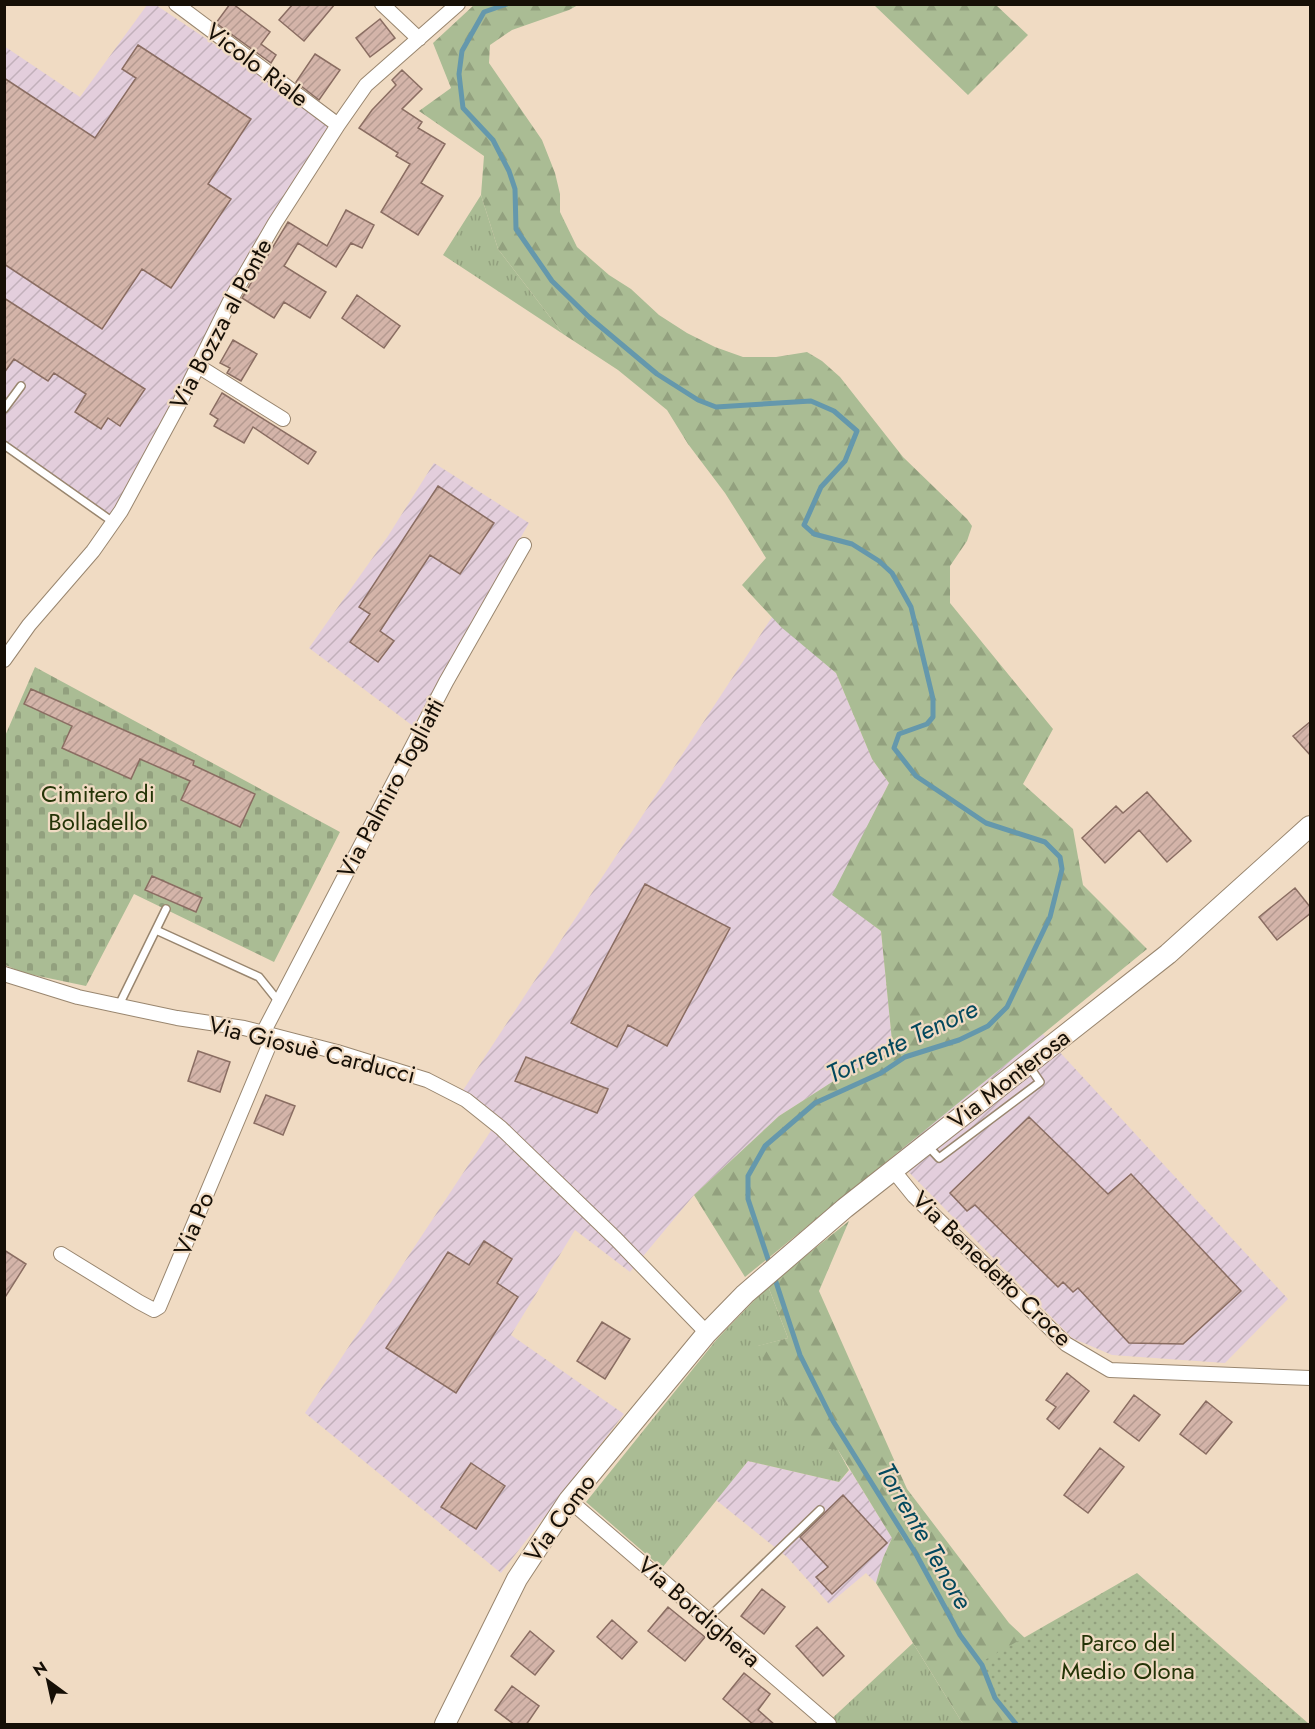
<svg xmlns="http://www.w3.org/2000/svg" width="1315" height="1729" viewBox="0 0 1315 1729" font-family="Jost,sans-serif">
	<style>
		.industrial { fill: url(#industrial-furrows) }
		.grass { fill: url(#grass-tufts) }
		.forest { fill: url(#forest-firs) }
		.cemetery { fill: url(#cemetery-stones) }
		.park { fill: url(#park-dots) }
		.lines { fill: none; stroke-linecap: round; stroke-linejoin: round }
		.stream { stroke: #6598ac; stroke-width: 5 }
		.building { fill: url(#building-hatch); stroke: #8a6d62; stroke-width: 1.5 }
		.lane-casing { stroke: #99866f; stroke-width: 10 }
		.street-casing { stroke: #99866f; stroke-width: 16 }
		.secondary-casing { stroke: #99866f; stroke-width: 22 }
		.lane { stroke: #fff; stroke-width: 7 }
		.street { stroke: #fff; stroke-width: 14 }
		.secondary { stroke: #fff; stroke-width: 20 }
		.labels { text-anchor: middle; stroke-width: 4.5; stroke-linejoin: round; paint-order: stroke }
		.street-label { font-size: 24px; fill: #160f06; stroke: #f0dbc3 }
		.park-label { font-size: 24px; fill: #243407; stroke: #f0dbc3 }
		.water-label { font-size: 26px; font-style: italic; fill: #03485d; stroke: #f0dbc3 }
	</style>
	<defs>
		<pattern id="industrial-furrows" width="10" height="10" patternUnits="userSpaceOnUse" patternTransform="scale(1.5)"><rect width="10" height="10" fill="#e3cedc"/><path d="M-1 1l2-2M0 10L10 0M9 11l2-2" fill="none" stroke="#c2b0bb"/></pattern>
		<pattern id="grass-tufts" width="24" height="20" patternUnits="userSpaceOnUse" patternTransform="scale(1.5)"><rect width="24" height="20" fill="#aabc94"/><path d="M3 7l-1-3M5 7V3M7 7l1-3M15 17l-1-3M17 17v-4M19 17l1-3" fill="none" stroke="#92a07e"/></pattern>
		<pattern id="forest-firs" width="22" height="20" patternUnits="userSpaceOnUse" patternTransform="scale(1.5)"><rect width="22" height="20" fill="#aabc94"/><path d="M5 1l3.5 6h-7zM16 11l3.5 6h-7z" fill="#92a07e"/></pattern>
		<pattern id="cemetery-stones" width="16" height="16" patternUnits="userSpaceOnUse" patternTransform="scale(1.5)"><rect width="16" height="16" fill="#aabc94"/><path d="M2 7V4a2 2 0 0 1 4 0v3zM10 15v-3a2 2 0 0 1 4 0v3z" fill="#92a07e"/></pattern>
		<pattern id="park-dots" width="8" height="8" patternUnits="userSpaceOnUse" patternTransform="scale(1.5)"><rect width="8" height="8" fill="#aabc94"/><path d="M2 2h.1M6 6h.1" fill="none" stroke="#92a07e" stroke-width="1.8" stroke-linecap="round"/></pattern>
		<pattern id="building-hatch" width="6" height="6" patternUnits="userSpaceOnUse" patternTransform="scale(1.5)"><rect width="6" height="6" fill="#d4b4a9"/><path d="M-1 1l2-2M0 6l6-6M5 7l2-2" fill="none" stroke="#b59a90"/></pattern>
	</defs>
	<rect width="100%" height="100%" fill="#f0dbc3"/>
	<path class="industrial" d="M147,5h9l183,123 -61,89 -164,310 -109,-76 -1,-405 76,51z
		M434,463l95,60 -116,203 -104,-78 79,-112z
		M772,617l64,56 36,86 17,24 -56,112 48,36 12,120 -50,24 -64,41 -85,79 -64,77 -55,-42 -64,105 113,79 -123,159 -196,-160 189,-287 -38,-25z
		M1043,1034l245,265 -63,64 -113,-8 -40,-17 -179,-182z
		M748,1461l91,21 11,-12 42,68 -9,20 -7,25 -10,-10 -37,31 -42,-47 -71,-57z"/>
	<path class="grass" d="M481,195l17,54 65,85 -120,-79z
		M768,1286l20,52 -30,8 80,104 11,20 -10,12 -91,-21 -86,107 -76,-66 131,-163z
		M913,1643l50,81h-137z"/>
	<path class="forest" d="M474,5h104l-9,5 -57,20 -22,15 -1,18 53,77 13,33 5,21v18l17,35 32,28 22,14 28,26 28,18 28,14 28,10h33l31,-5 15,9 18,16 63,80 64,62 5,7 -5,15 -17,25v37l103,126 -30,55 50,45 10,56 64,64 -402,328 -51,-82 85,-79 64,-41 50,-24 -12,-120 -49,-36 57,-112 -17,-24 -36,-86 -55,-46 -39,-42 24,-27 -41,-65 -37,-49 -21,-34 -49,-40 -55,-36 -65,-85 -17,-54 3,-39 -65,-45 32,-23 -18,-45z
		M874,5h122l32,30 -60,60z
		M849,1221l-30,70 88,198 102,134 18,17 116,84h-180l-87,-141 7,-25 9,-20 -54,-88 -33,-4 -48,-100 31,-8 -20,-52z"/>
	<path class="cemetery" d="M35,667l305,165 -66,130 -140,-68 -48,92 -62,-13 -19,-8v-229z"/>
	<path class="park" d="M1137,1573l172,151h-288l-25,-29 -13,-34z"/>
	<g class="lines">
		<path class="stream" d="M507,4l-23,8 -22,39 -3,23 4,34 30,32 16,31 6,18 1,40 36,52 37,36 68,57 41,26 18,7 95,-6 23,10 23,20 -12,30 -24,26 -17,38 10,9 38,10 27,17 13,12 19,34 22,92v18l-6,7 -28,10 -5,14 22,28 70,47 59,19 15,15 2,12 -12,48 -43,90 -19,19 -29,14 -54,17 -24,16 -66,30 -50,43 -17,30v23l23,69
			M774,1276l26,79 33,66 83,133 44,81 22,30 13,33 21,26"/>
	</g>
	<path class="building" d="M230,4h3l37,28 -9,12 15,11 -5,8 -55,-40z
		M293,4h42l-31,37 -25,-21z
		M380,19l15,19 -25,19 -14,-19z
		M138,45l113,74 -43,65 23,15 -60,89 -29,-19 -40,60 -98,-65v-186l91,60 41,-60 -14,-9z
		M315,54l25,16 -21,30 -23,-18z
		M402,70l20,19 -20,20 20,13 -4,6 27,16 -24,39 22,13 -25,39 -37,-23 29,-48 -14,-8 2,-3 -39,-25 13,-18 24,-25 -4,-5z
		M346,210l28,15 -12,23 -11,-5 -15,24 -38,-24 -14,23 42,26 -16,26 -26,-16 -10,16 -32,-20 46,-76 39,24z
		M357,295l43,31 -16,22 -42,-30z
		M4,298l141,91 -25,37 -12,-8 -7,11 -26,-17 11,-18 -32,-21 -6,8 -34,-22 -10,14z
		M233,340l24,14 -16,27 -14,-8 3,-5 -10,-5z
		M222,393l94,59 -8,12 -55,-37 -9,16 -30,-17 4,-7 -8,-5z
		M438,486l56,37 -34,51 -30,-19 -50,76 14,10 -16,21 -28,-20 20,-28 -11,-7z
		M31,689l163,72 -1,4 62,29 -15,33 -59,-27 9,-19 -50,-22 -9,20 -69,-31 10,-22 -48,-22z
		M1311,721v35l-18,-20z
		M1147,792l44,49 -24,21 -28,-32 -34,33 -23,-25 34,-32 7,7z
		M152,876l50,22 -6,14 -51,-22z
		M645,884l85,44 -63,118 -39,-21 -11,22 -46,-24z
		M1295,888l16,20v5l-34,27 -18,-23z
		M198,1051l32,11 -10,30 -32,-11z
		M526,1057l82,32 -11,24 -82,-32z
		M266,1095l29,11 -12,29 -29,-12z
		M1029,1117l79,77 23,-20 110,117 -58,53 -54,-1 -51,-55 -5,4 -10,-10 -5,5 -83,-82 -8,6 -17,-18z
		M484,1241l28,18 -15,24 21,14 -62,96 -70,-45 62,-96 21,13z
		M4,1250l22,14 -22,35z
		M602,1322l28,17 -25,40 -28,-18z
		M1067,1373l22,18 -30,38 -12,-10 9,-12 -10,-7z
		M1134,1395l26,20 -21,26 -25,-19z
		M1206,1401l26,21 -26,32 -26,-20z
		M1100,1448l24,19 -36,46 -24,-18z
		M471,1463l34,23 -29,43 -35,-22z
		M843,1495l44,48 -55,51 -16,-17 12,-10 -28,-30z
		M762,1589l23,18 -21,27 -23,-18z
		M668,1607l37,30 -20,24 -37,-30z
		M612,1620l25,22 -15,17 -25,-22z
		M817,1627l27,29 -21,20 -27,-30z
		M530,1631l24,20 -19,24 -24,-19z
		M744,1673l26,21 -12,16 17,15h-21l-31,-26z
		M512,1686l27,20 -13,19h-11l-20,-15z"/>
	<g class="lines">
		<defs>
			<path id="lane" d="M4,409l17,-23
				M4,445l109,77
				M156,930l103,47 20,25
				M119,1005l47,-96
				M927,1145l12,13 101,-76 -11,-16
				M707,1619l113,-109"/>
			<path id="street" d="M176,4l162,121
				M382,4l37,35
				M198,366l85,53
				M4,660l25,-35 64,-74 28,-40 58,-107 52,-105 44,-76 63,-98 28,-40 92,-81
				M4,974l74,23 99,21 67,10 93,24 90,28 39,20 35,28 115,111 91,94
				M263,1033l183,-351 78,-137
				M893,1170l21,26 152,148 44,26 200,8
				M61,1254l78,48 15,8 5,-3 114,-271
				M569,1500l260,224"/>
			<path id="secondary" d="M445,1724l72,-145 52,-79 138,-167 38,-39 100,-86 323,-254 142,-128"/>
		</defs>
		<use href="#lane" class="lane-casing"/>
		<use href="#street" class="street-casing"/>
		<use href="#secondary" class="secondary-casing"/>
		<use href="#lane" class="lane"/>
		<use href="#street" class="street"/>
		<use href="#secondary" class="secondary"/>
	</g>
	<g class="labels">
		<g class="street-label">
			<text transform="translate(257 65) rotate(37)" y="8">Vicolo Riale</text>
			<text transform="translate(221 324) rotate(-62)" y="8">Via Bozza al Ponte</text>
			<text transform="translate(391 788) rotate(-62)" y="8">Via Palmiro Togliatti</text>
			<text transform="translate(312 1050) rotate(14)" y="8">Via Giosuè Carducci</text>
			<text transform="translate(1009 1079) rotate(-38)" y="8">Via Monterosa</text>
			<text transform="translate(194 1224) rotate(-67)" y="8">Via Po</text>
			<text transform="translate(992 1269) rotate(44)" y="8">Via Benedetto Croce</text>
			<text transform="translate(560 1518) rotate(-54)" y="8">Via Como</text>
			<text transform="translate(699 1612) rotate(41)" y="8">Via Bordighera</text>
		</g>
		<g class="park-label">
			<text x="98" y="802">Cimitero di<tspan x="98" dy="28">Bolladello</tspan></text>
			<text x="1128" y="1651">Parco del<tspan x="1128" dy="28">Medio Olona</tspan></text>
		</g>
		<g class="water-label">
			<text transform="translate(902 1041) rotate(-25)" y="9">Torrente Tenore</text>
			<text transform="translate(925 1536) rotate(60)" y="9">Torrente Tenore</text>
		</g>
	</g>
	<rect width="1315" height="1729" fill="none" stroke="#160f06" stroke-width="12"/>
	<g transform="translate(48 1681) rotate(327)" stroke="#f0dbc3" stroke-width="4.5" paint-order="stroke">
	<path d="M0-4.5L10 22L0 15L-10 22Z" fill="#160f06"/>
	<text y="-9" font-size="16" font-weight="bold" text-anchor="middle" fill="#160f06">N</text>
	</g>
</svg>
